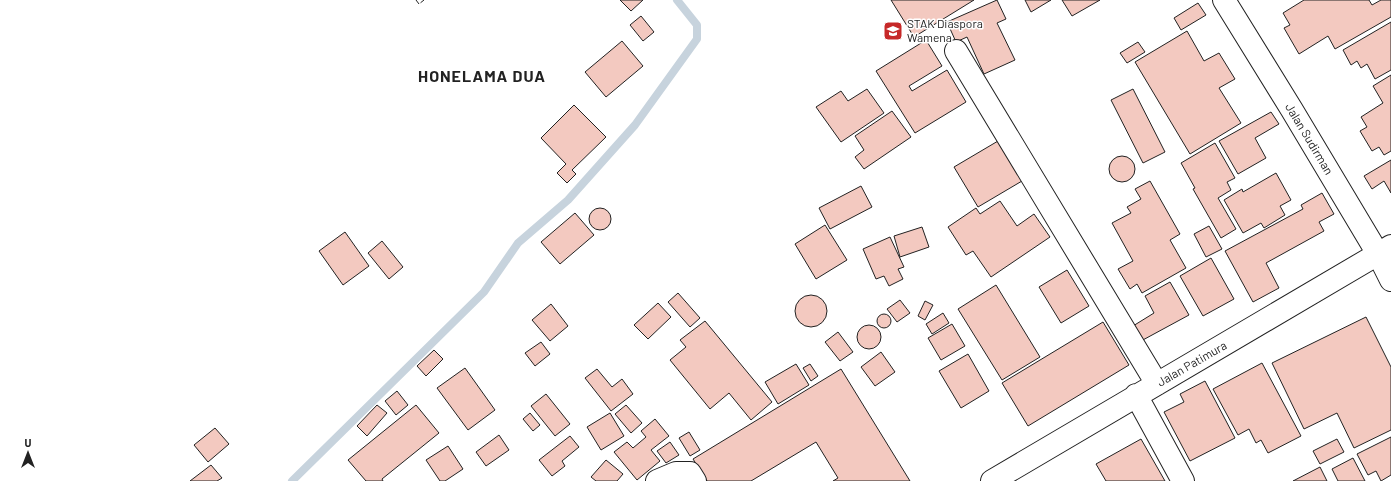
<svg xmlns="http://www.w3.org/2000/svg" width="1391" height="481" viewBox="0 0 1391 481" font-family="Barlow,sans-serif">
	<style>
		.lines { fill: none; stroke-linecap: round; stroke-linejoin: round }
		.stream { stroke: #c7d3dd; stroke-width: 8 }
		.building { fill: #f3c9c0; stroke: #222 }
		.minor-casing { stroke: #222; stroke-width: 24 }
		.tertiary-casing { stroke: #222; stroke-width: 24 }
		.secondary-casing { stroke: #222; stroke-width: 24 }
		.minor { stroke: #fff; stroke-width: 22 }
		.tertiary { stroke: #fff; stroke-width: 22 }
		.secondary { stroke: #fff; stroke-width: 22 }
		.fence { stroke: #222; stroke-width: 1; stroke-dasharray: 5 2; stroke-linecap: butt }
		.labels { text-anchor: middle; stroke-width: 3; stroke-linejoin: round; paint-order: stroke }
		.poi-label { font-size: 12px; fill: #222; stroke: #fff; text-anchor: start }
		.street-label { font-size: 12px; fill: #222; stroke: #fff }
		.district-label { font-size: 16px; font-weight: bold; letter-spacing: 1px; fill: #222; stroke: #fff }
	</style>
	<rect width="100%" height="100%" fill="#fff"/>
	<g class="lines">
		<path class="stream" d="M292,481l192,-189 34,-49 50,-43 67,-75 62,-86v-14l-20,-25"/>
	</g>
	<path class="building" d="M620,0h23l-12,11z
		M891,0h83l-60,37z
		M997,0l9,19 -9,4 18,37 -31,14 -17,-37 -11,5 -9,-20z
		M1025,0h26l-20,12z
		M1062,0h38l-28,16z
		M1304,0h65l3,5 9,-5h10v17l-56,32 -7,-13 -29,18 -15,-26 6,-3 -7,-12z
		M1198,3l8,12 -25,15 -7,-12z
		M641,16l13,16 -11,9 -13,-16z
		M1391,22v48l-16,9 -8,-15 -6,4 -4,-7 -6,4 -8,-15z
		M1187,31l17,30 15,-8 16,26 -16,9 22,35 -51,31 -55,-92z
		M926,40l16,26 -33,20 3,5 35,-21 19,32 -51,31 -39,-62z
		M622,41l21,25 -37,31 -21,-25z
		M1138,42l7,10 -18,11 -7,-10z
		M1391,75v76l-7,4 -5,-8 -7,4 -12,-20 7,-4 -6,-10 22,-14 -10,-17z
		M867,89l17,24 -43,29 -25,-35 25,-16 7,10z
		M1133,89l32,63 -22,11 -32,-63z
		M574,105l32,32 -34,33 4,4 -9,9 -10,-10 9,-9 -25,-26z
		M892,111l19,26 -47,32 -9,-12 9,-7 -9,-14z
		M1271,112l8,12 -24,14 11,20 -28,16 -19,-33z
		M998,141l24,40 -44,26 -24,-40z
		M1215,143l20,35 -8,4 4,8 -13,8 18,31 -15,9 -28,-49 2,-1 -14,-25z
		M1109 169a13 13 0 1 1 26 0a13 13 0 1 1-26 0Z
		M1391,160v33l-7,-12 -12,8 -8,-13z
		M1276,173l15,27 -11,6 5,9 -21,13 -3,-5 -18,10 -19,-33 18,-11 1,3z
		M1150,181l30,53 -10,6 16,28 -44,25 -5,-9 -7,5 -12,-20 15,-8 -21,-38 19,-10 -4,-6 14,-8 -6,-10z
		M861,186l11,21 -42,22 -11,-21z
		M1322,193l12,21 -15,8 5,9 -58,32 13,25 -26,14 -28,-51 78,-42 -2,-4z
		M1000,201l17,25 17,-12 16,23 -59,40 -18,-26 -7,4 -18,-28 28,-19 4,6z
		M589 219a11 11 0 1 1 22 0a11 11 0 1 1-22 0Z
		M575,213l19,22 -34,29 -19,-22z
		M825,225l22,35 -31,19 -21,-35z
		M1209,226l13,23 -16,8 -12,-23z
		M922,227l7,20 -29,10 -6,-21z
		M345,232l24,34 -26,19 -24,-34z
		M890,237l14,30 -6,2 5,10 -14,7 -5,-10 -8,3 -13,-30z
		M382,241l21,26 -14,12 -21,-26z
		M1211,258l23,41 -31,17 -23,-40z
		M1067,270l22,36 -28,17 -22,-36z
		M1170,282l19,33 -48,26 -8,-15 21,-13 -9,-17z
		M996,285l44,72 -38,23 -44,-71z
		M678,293l22,25 -10,9 -22,-25z
		M795 311a16 16 0 1 1 32 0a16 16 0 1 1-32 0Z
		M900,300l10,13 -13,9 -10,-13z
		M925,301l8,4 -8,15 -7,-4z
		M658,303l13,14 -23,22 -14,-14z
		M551,304l17,22 -18,15 -18,-21z
		M943,313l6,10 -17,11 -6,-10z
		M877 321a7 7 0 1 1 14 0a7 7 0 1 1-14 0Z
		M1366,317l25,50v63l-37,18 -17,-35 -33,16 -32,-66z
		M705,321l67,81 -21,18 -22,-27 -19,16 -40,-49 16,-13 -6,-7z
		M1103,322l26,43 -101,61 -26,-43z
		M952,324l13,22 -24,14 -13,-22z
		M857 337a12 12 0 1 1 24 0a12 12 0 1 1-24 0Z
		M838,332l15,20 -13,9 -15,-19z
		M541,342l9,12 -15,12 -10,-13z
		M434,350l9,9 -17,17 -9,-10z
		M881,352l14,20 -20,14 -14,-19z
		M968,354l21,37 -28,17 -22,-37z
		M1262,363l39,73 -33,17 -7,-13 -5,3 -7,-14 -11,6 -25,-46z
		M796,364l13,21 -31,19 -13,-22z
		M810,364l8,12 -7,5 -8,-13z
		M465,368l30,42 -27,20 -31,-42z
		M597,369l15,18 10,-8 11,15 -22,17 -26,-33z
		M841,369l69,112h-77l5,-3 -22,-36 -65,39h-44l-14,-22z
		M1205,381l30,57 -45,23 -26,-49 20,-10 -4,-8z
		M397,391l11,14 -12,10 -11,-14z
		M546,394l24,30 -15,12 -24,-30z
		M377,405l10,8 -20,23 -10,-10z
		M416,405l23,28 -57,46 1,2h-17l-18,-21z
		M626,405l16,18 -11,10 -16,-19z
		M530,413l10,12 -7,6 -10,-12z
		M610,413l14,23 -23,14 -14,-23z
		M655,419l14,17 -18,14 9,11 -23,19 -23,-28 13,-10 6,6 13,-11 -5,-6z
		M215,428l14,16 -21,18 -14,-17z
		M689,432l11,18 -10,6 -11,-18z
		M499,435l10,15 -23,16 -10,-14z
		M570,436l9,11 -17,14 3,5 -13,10 -13,-16z
		M1391,437v38l-10,6 -5,-10 -8,4 -11,-21z
		M1141,439l24,42h-59l-10,-17z
		M1337,439l7,13 -24,12 -7,-13z
		M670,442l9,13 -13,8 -9,-12z
		M448,446l15,23 -18,12h-5l-14,-21z
		M1353,458l12,23h-27l-6,-12z
		M606,460l17,14 -6,7h-21l-5,-4z
		M211,465l11,13 -5,3h-27z
		M1320,467l7,14h-34z"/>
	<g class="lines">
		<defs>
			<path id="minor" d="M956,51l201,333
				M1136,395l47,86
				M657,481l19,-8h14l5,8
				M992,481l386,-227"/>
			<path id="tertiary" d="M1224,0l68,110 86,144"/>
			<path id="secondary" d="M1391,246l-13,8 13,26"/>
		</defs>
		<use href="#minor" class="minor-casing"/>
		<use href="#tertiary" class="tertiary-casing"/>
		<use href="#secondary" class="secondary-casing"/>
		<use href="#minor" class="minor"/>
		<use href="#tertiary" class="tertiary"/>
		<use href="#secondary" class="secondary"/>
		<path class="fence" d="M416,0l3,4 5,-4"/>
	</g>
	<defs>
		<symbol id="university-square" viewBox="-11 -11 22 22"><rect x="-9" y="-9" width="18" height="18" rx="4" fill="#c62828" stroke="#fff"/><path d="M0-5L7-2L0 1L-7-2ZM-4 1L0 2.5L4 1V4Q0 6-4 4Z" fill="#fff"/></symbol>
	</defs>
	<g fill-rule="evenodd">
		<use href="#university-square" x="882" y="20" width="22" height="22"/>
	</g>
	<g class="labels">
		<g class="poi-label">
			<text x="907" y="28">STAK Diaspora<tspan x="907" dy="14">Wamena</tspan></text>
		</g>
		<g class="street-label">
			<text transform="translate(1309 139) rotate(59)" y="4">Jalan Sudirman</text>
			<text transform="translate(1192 364) rotate(-30)" y="4">Jalan Patimura</text>
		</g>
		<g class="district-label">
			<text x="482" y="82">HONELAMA DUA</text>
		</g>
	</g>
	<g transform="translate(28 453)" stroke="#ffffff" stroke-width="3" paint-order="stroke">
	<path d="M0-3L7 15L0 10L-7 15Z" fill="#222222"/>
	<text y="-6" font-size="11" font-weight="bold" text-anchor="middle" fill="#222222">U</text>
	</g>
</svg>
